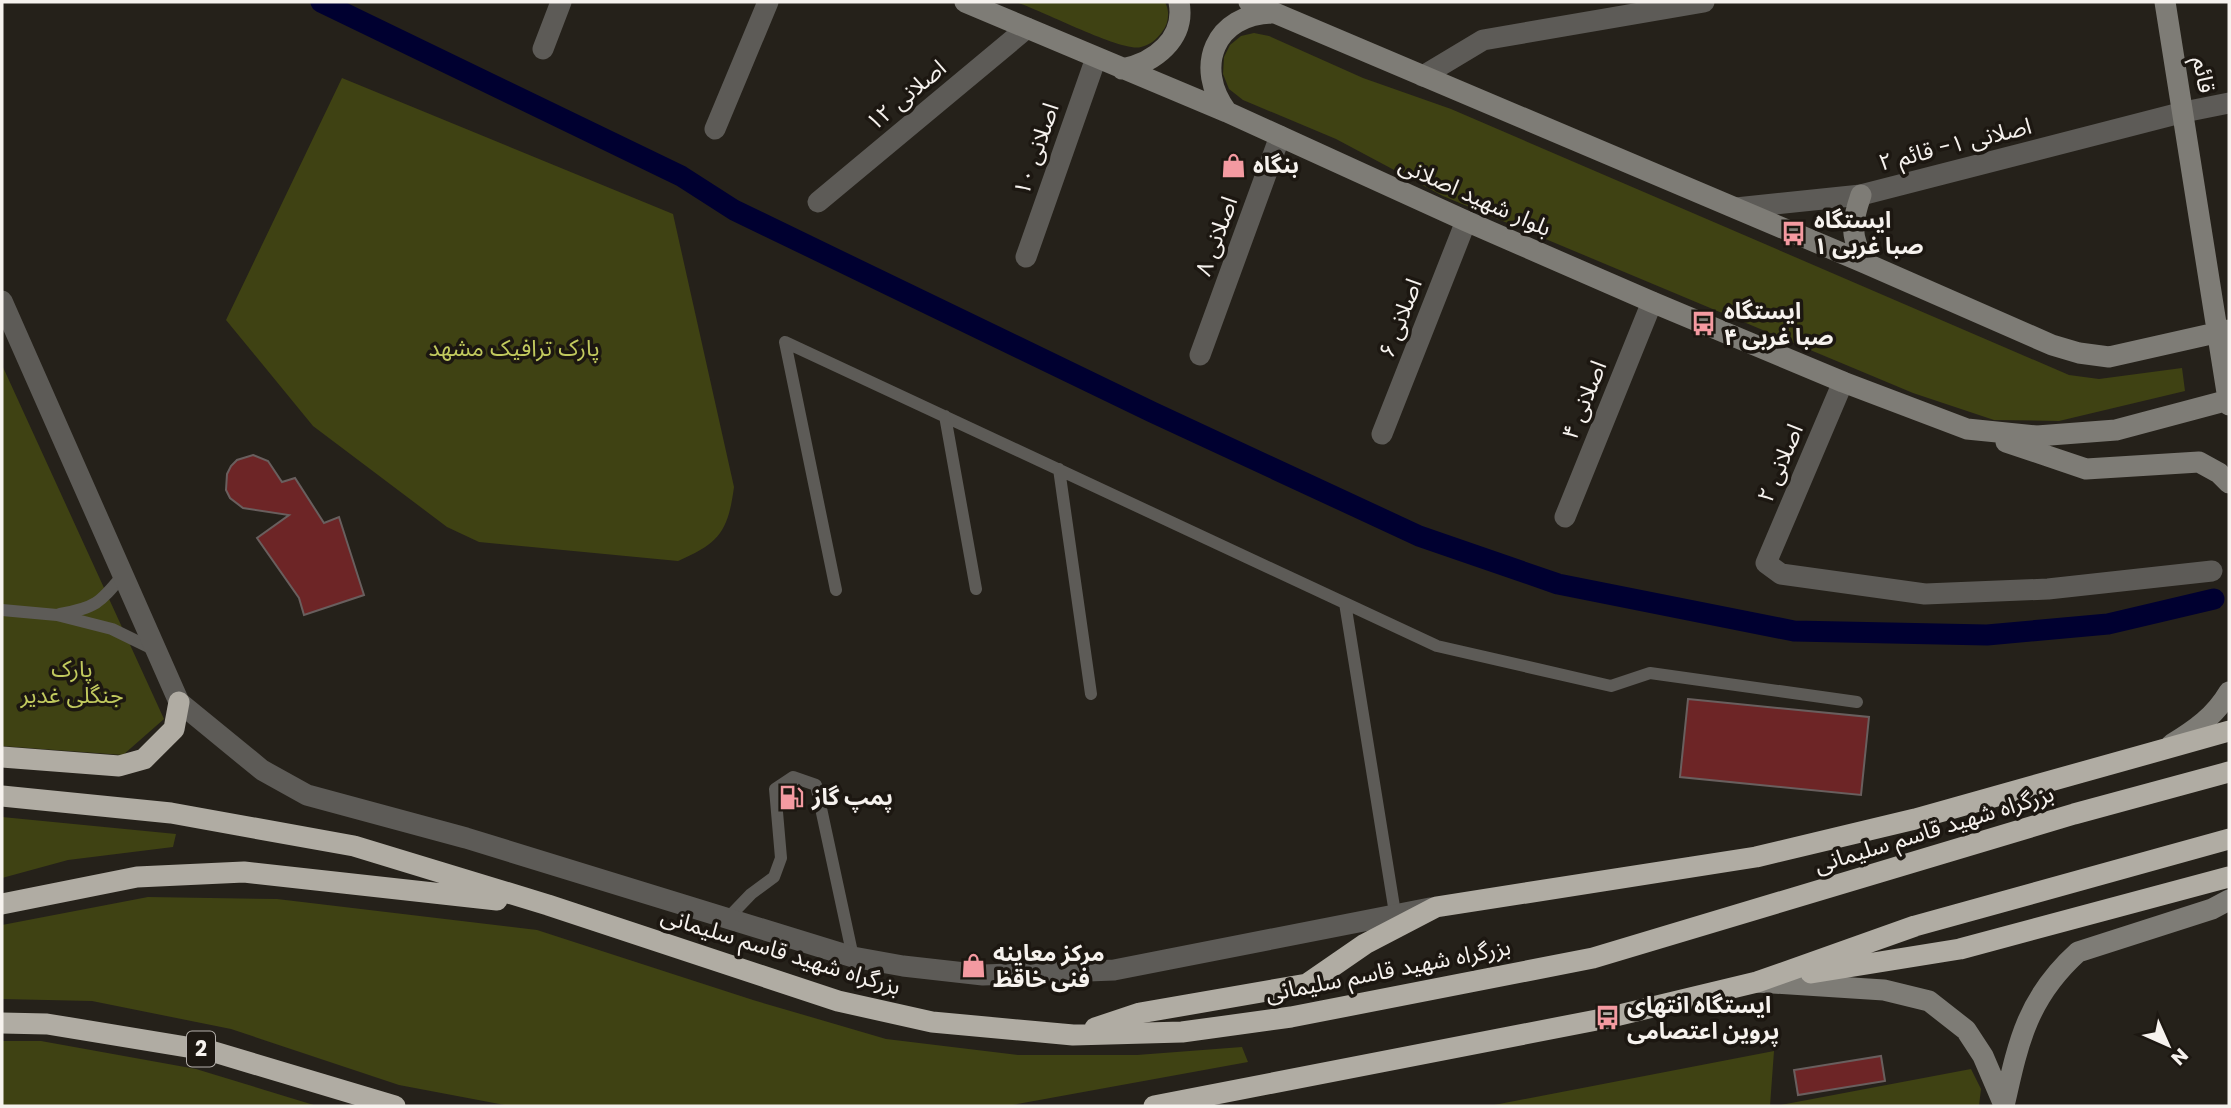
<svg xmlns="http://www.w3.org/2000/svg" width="2231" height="1108" viewBox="0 0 2231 1108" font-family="Poppins,'Noto Sans Arabic',sans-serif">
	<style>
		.green { fill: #3f4213 }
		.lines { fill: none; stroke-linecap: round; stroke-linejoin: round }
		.canal { stroke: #000030; stroke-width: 21 }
		.building { fill: #6d2526; stroke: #695f5e; stroke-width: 2 }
		.lane { stroke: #5d5b57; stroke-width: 12 }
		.street { stroke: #5d5b57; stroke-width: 21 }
		.secondary { stroke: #7e7c76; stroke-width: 21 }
		.highway { stroke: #b0aca3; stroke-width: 21 }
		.labels { text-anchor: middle; stroke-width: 7; stroke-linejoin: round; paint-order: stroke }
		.shield { fill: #1c1711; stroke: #b5b0ac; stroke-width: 2 }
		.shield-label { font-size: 21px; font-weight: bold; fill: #f6f2ee }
		.street-label { font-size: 23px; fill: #f6f2ee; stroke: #1c1711 }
		.poi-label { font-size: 23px; font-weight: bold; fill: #f6f2ee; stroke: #1c1711; text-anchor: start }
		.park-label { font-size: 23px; fill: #c2ca5e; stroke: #1c1711 }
	</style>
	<rect width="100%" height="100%" fill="#25211a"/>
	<path class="green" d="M1015,2h150c5,9 4,21 -3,30 -5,7 -12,13 -21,15 -19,6 -101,-38 -126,-45z
		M1254,33l15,3 94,42 88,31 618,266 30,4 83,-11 3,23 -126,30 -65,-1 -81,-27 -470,-197 -107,-57 -93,-39 -14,-11 -6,-15 1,-17 6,-12 11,-9z
		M342,78l331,136 61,273c-6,44 -14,56 -56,74l-199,-19 -32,-15 -134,-101 -87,-106z
		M2,365l162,354 -41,36 -121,-9z
		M2,817l174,17 -3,13 -105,13 -66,18z
		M148,897l129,2 260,31 216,70 133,39 132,16h119l105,-8 6,15 -241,44h-497l-111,-21 -168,-56 -139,-28 -90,-2v-74z
		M2,1041h39l155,28 121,37h-315z
		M1774,1051l-4,55h-281z
		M1971,1069l10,20 -2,17h-203z"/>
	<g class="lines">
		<path class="canal" d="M321,2l360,174 53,34 418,202 267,124 139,48 236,47 193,4 121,-11 106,-25"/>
	</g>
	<path class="building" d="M253,455l15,6 14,21 13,-4 29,45 15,-6 25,78 -60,20 -5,-17 -42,-60 32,-23 -46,-7 -13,-10 -4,-8 1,-16 4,-8 6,-6z
		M1688,699l181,18 -8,78 -181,-18z
		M1881,1056l4,25 -87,14 -4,-25z"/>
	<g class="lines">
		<path class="lane" d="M945,416l31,173
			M1059,469l32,225
			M836,590l-51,-248 652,304 174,40 39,-13 207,29
			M1345,603l50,310
			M2,610l55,5 55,14 43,21
			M60,614c35,-6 40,-11 62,-38
			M728,918l23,-24 23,-17 7,-19 -6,-69 18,-12 23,8 37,172"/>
		<path class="street" d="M543,49l18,-47
			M1423,76l60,-36 221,-38
			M715,129l53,-127
			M818,202l209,-174
			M1736,208l125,-13 323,-83 45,-9
			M1026,257l70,-199
			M2,301l177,401 83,68 45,25 159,43 387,119 50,9 80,9 131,-5 316,-62
			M1200,355l80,-219
			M1843,382l-77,181 15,11 144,20 123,-5 164,-18
			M1382,434l84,-213
			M1565,517l87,-215"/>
		<path class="secondary" d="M965,2l262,110 239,109 186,81 191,80 124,47 70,7 79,-6 113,-30
			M1249,2l616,261 187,82 27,8 30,4 120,-27
			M2165,2l64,403
			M1122,69c32,-6 64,-30 57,-67
			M1227,112c-34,-45 -12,-98 46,-99
			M1861,195c-10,29 -11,41 4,68
			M2006,442l80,27 113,-7 20,11 10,10
			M2172,744c23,-14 43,-28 57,-52
			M1757,982l127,8 45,11 37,29 17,26 21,49
			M2004,1106c14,-63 23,-108 74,-154l134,-43 17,-9"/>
		<path class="highway" d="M2,757l117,9 25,-7 30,-30 5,-27
			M2,796l169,17 183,33 194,59 290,96 94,21 141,13 109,-3 109,-15 302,-59 481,-144 155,-42
			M2,904l135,-27 107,-5 253,28
			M1811,973l149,-24 269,-72
			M2,1023l45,1 164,27 184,55
			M1095,1028l45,-15 167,-29 58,-40 71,-37 320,-50 159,-38 314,-88
			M1154,1106l453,-88 150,-36 158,-56 314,-87"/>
	</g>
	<defs>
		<symbol id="shop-bare" viewBox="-9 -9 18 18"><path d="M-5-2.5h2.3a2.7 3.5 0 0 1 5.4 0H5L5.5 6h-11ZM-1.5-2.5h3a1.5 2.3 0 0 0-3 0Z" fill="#f49aa1" stroke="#1c1711" stroke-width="2.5" paint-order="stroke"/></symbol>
		<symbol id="bus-bare" viewBox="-9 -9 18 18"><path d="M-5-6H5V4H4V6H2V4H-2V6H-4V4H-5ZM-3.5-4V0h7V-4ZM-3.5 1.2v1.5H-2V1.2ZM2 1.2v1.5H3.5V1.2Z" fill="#f49aa1" stroke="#1c1711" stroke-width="2.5" paint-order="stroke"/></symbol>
		<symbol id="fuel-bare" viewBox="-9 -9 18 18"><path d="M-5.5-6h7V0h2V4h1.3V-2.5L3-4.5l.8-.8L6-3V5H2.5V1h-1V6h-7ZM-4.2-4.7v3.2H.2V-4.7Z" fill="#f49aa1" stroke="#1c1711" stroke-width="2.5" paint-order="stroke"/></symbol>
	</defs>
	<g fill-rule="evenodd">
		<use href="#shop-bare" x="1216" y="148" width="35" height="35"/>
		<use href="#bus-bare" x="1776" y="216" width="35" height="35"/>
		<use href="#bus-bare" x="1686" y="306" width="35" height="35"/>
		<use href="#fuel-bare" x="774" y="780" width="35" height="35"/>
		<use href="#shop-bare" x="956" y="948" width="35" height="35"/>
		<use href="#bus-bare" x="1590" y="1000" width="35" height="35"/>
	</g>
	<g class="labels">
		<rect class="shield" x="187" y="1031.5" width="28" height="35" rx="5"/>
		<g class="shield-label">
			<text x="201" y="1056">2</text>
		</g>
		<g class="street-label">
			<text transform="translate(2204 75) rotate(80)" y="8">قائم</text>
			<text transform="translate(906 95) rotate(-40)" y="8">اصلانی ۱۲</text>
			<text transform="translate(1955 144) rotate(-14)" y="8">اصلانی ۱- قائم ۲</text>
			<text transform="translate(1036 149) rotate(-71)" y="8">اصلانی ۱۰</text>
			<text transform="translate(1475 196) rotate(24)" y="8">بلوار شهید اصلانی</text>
			<text transform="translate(1216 236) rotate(-70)" y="8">اصلانی ۸</text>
			<text transform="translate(1400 318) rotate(-69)" y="8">اصلانی ۶</text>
			<text transform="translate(1584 400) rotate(-68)" y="8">اصلانی ۴</text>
			<text transform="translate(1780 463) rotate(-67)" y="8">اصلانی ۲</text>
			<text transform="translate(1934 829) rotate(-17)" y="8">بزرگراه شهید قاسم سلیمانی</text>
			<text transform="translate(781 951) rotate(17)" y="8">بزرگراه شهید قاسم سلیمانی</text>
			<text transform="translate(1388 970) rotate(-11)" y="8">بزرگراه شهید قاسم سلیمانی</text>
		</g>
		<g class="poi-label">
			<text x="1253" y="173">بنگاه</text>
			<text x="1814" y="228">ایستگاه<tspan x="1814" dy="26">صبا غربی ۱</tspan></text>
			<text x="1724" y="319">ایستگاه<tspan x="1724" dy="26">صبا غربی ۴</tspan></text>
			<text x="812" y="805">پمپ گاز</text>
			<text x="993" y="961">مرکز معاینه<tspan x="993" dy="26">فنی خاقظ</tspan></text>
			<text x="1627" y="1013">ایستگاه انتهای<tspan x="1627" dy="26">پروین اعتصامی</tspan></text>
		</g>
		<g class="park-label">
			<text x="514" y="356">پارک ترافیک مشهد</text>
			<text x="72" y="677">پارک<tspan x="72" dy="26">جنگلی غدیر</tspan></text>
		</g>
	</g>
	<rect width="2231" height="1108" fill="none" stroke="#f6f2ee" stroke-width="7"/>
	<g transform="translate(2168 1045) rotate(135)" stroke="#1c1711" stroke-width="5" paint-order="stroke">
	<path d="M0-5L12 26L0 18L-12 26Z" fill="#f6f2ee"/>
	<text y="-10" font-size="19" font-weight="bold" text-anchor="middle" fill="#f6f2ee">N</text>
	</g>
</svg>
